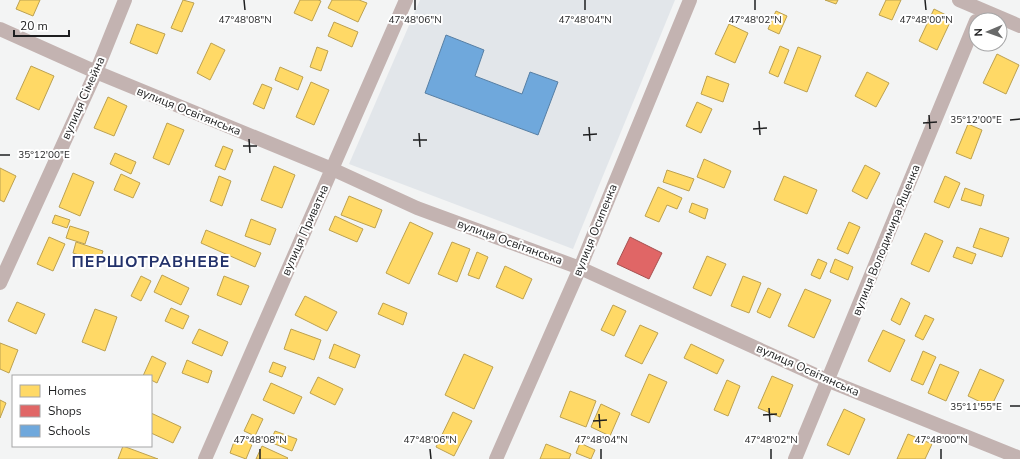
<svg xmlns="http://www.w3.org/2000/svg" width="1020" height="459" viewBox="0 0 1020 459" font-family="'Nunito Sans',sans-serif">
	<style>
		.built { fill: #e2e6ea }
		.homes { fill: #ffd966; stroke: #bca151 }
		.shops { fill: #e06666; stroke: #a65151 }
		.schools { fill: #6fa8dc; stroke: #577fa4 }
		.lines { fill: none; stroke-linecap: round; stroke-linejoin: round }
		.street { stroke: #c3b3b1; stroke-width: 14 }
		.ticks { fill: none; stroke: #1e1f20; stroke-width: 1.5 }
		.labels { text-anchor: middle; stroke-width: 4; stroke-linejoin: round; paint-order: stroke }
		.street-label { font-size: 12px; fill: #1e1f20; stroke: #fff }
		.district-label { font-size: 16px; font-weight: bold; letter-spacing: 1px; fill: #23326b; stroke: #fff }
		.ticks-label { font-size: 10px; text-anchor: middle; fill: #1e1f20; stroke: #fff; stroke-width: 4; stroke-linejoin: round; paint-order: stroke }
	</style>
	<rect width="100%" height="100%" fill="#f3f4f4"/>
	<path class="built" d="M420,0h255l-102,249 -224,-85z"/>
	<path class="homes" d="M20,0h20l-7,16 -17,-7z
		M183,0l11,3 -12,29 -11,-4z
		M300,0h18l3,1 -9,20 -18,-8z
		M332,0h27l8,3 -9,19 -30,-14z
		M825,0h13l-2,4z
		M886,0h15l-9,20 -13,-5z
		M934,9l18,9 -15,32 -18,-9z
		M776,11l11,5 -8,18 -11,-5z
		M334,22l24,10 -6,15 -24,-11z
		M137,24l28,10 -8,20 -27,-11z
		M729,24l19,9 -13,30 -20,-9z
		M211,43l14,7 -15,30 -13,-7z
		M780,46l9,4 -11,27 -9,-4z
		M317,47l11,4 -7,20 -11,-4z
		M798,47l23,9 -14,36 -23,-9z
		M997,54l22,11 -13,29 -23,-11z
		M31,66l23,10 -15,34 -23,-11z
		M280,67l23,10 -5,13 -23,-10z
		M867,72l22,11 -13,24 -21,-11z
		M707,76l22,8 -6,18 -22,-8z
		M311,82l18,8 -15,35 -18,-8z
		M262,84l10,4 -8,21 -11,-5z
		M108,97l19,9 -13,30 -20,-8z
		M697,102l15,7 -11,24 -15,-7z
		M167,123l17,7 -15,35 -16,-7z
		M968,124l14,6 -11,29 -15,-6z
		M223,146l10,4 -8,20 -10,-4z
		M115,153l21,9 -5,12 -21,-10z
		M704,159l27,12 -7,17 -27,-11z
		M865,165l15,8 -13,26 -15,-8z
		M274,166l21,9 -13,33 -21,-8z
		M0,168l16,8 -12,26 -4,-2z
		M667,170l27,9 -5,12 -26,-9z
		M73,173l21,9 -14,34 -21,-9z
		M121,174l19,9 -7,15 -19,-8z
		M219,176l12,5 -9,25 -12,-5z
		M784,176l33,14 -10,24 -33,-14z
		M945,176l15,7 -11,25 -15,-6z
		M658,187l24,11 -5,11 -10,-4 -8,17 -14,-6z
		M965,188l19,7 -3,11 -20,-6z
		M349,196l33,14 -7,18 -34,-13z
		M692,203l16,6 -3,10 -16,-7z
		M55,215l15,5 -3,8 -15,-5z
		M335,216l28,13 -6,13 -28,-12z
		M251,219l25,10 -6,16 -25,-9z
		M410,222l23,11 -24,51 -23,-11z
		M849,222l11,5 -12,27 -11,-5z
		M70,226l19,6 -4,12 -19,-6z
		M980,228l29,10 -7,19 -29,-10z
		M206,230l55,23 -6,14 -54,-24z
		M925,233l18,8 -14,31 -18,-8z
		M49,237l16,7 -12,27 -16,-7z
		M76,242l27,9 -4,11 -26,-9z
		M452,242l18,7 -13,33 -19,-8z
		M957,247l19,7 -4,10 -19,-7z
		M477,252l11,5 -9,22 -11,-4z
		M707,256l19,8 -15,32 -18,-8z
		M818,259l9,4 -7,16 -9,-4z
		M835,259l18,8 -5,13 -18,-8z
		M505,266l27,13 -9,20 -27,-12z
		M162,275l27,13 -8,17 -27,-13z
		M141,276l10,5 -10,20 -10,-5z
		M224,276l25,10 -8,19 -24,-10z
		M743,276l18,7 -12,30 -18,-7z
		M768,288l13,6 -11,24 -13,-6z
		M805,289l26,11 -17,38 -26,-12z
		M305,296l32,16 -10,19 -32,-16z
		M901,298l9,5 -10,22 -9,-5z
		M17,302l28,12 -9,20 -28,-13z
		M383,303l24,10 -4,12 -25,-11z
		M613,305l13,6 -12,25 -13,-6z
		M171,308l18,8 -6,13 -18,-8z
		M95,309l22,8 -12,34 -23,-9z
		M925,315l9,4 -11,21 -8,-4z
		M640,325l18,8 -16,31 -17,-8z
		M199,329l29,13 -6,14 -30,-13z
		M291,329l30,11 -7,20 -30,-11z
		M883,330l22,10 -15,32 -22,-11z
		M0,343l18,7 -9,23 -9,-4z
		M334,344l26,11 -5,13 -26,-10z
		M691,344l33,16 -7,14 -33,-16z
		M923,351l13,6 -13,28 -12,-5z
		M464,354l29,13 -19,42 -29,-14z
		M152,356l14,7 -9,20 -6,-3v-4h-8z
		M187,360l25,11 -4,12 -26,-10z
		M273,362l13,5 -4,10 -13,-5z
		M940,364l19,8 -13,29 -18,-8z
		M980,369l24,11 -13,27 -23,-11z
		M649,374l18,8 -18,41 -18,-8z
		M772,376l21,9 -13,32 -22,-9z
		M318,377l25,12 -8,16 -25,-12z
		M727,380l13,6 -12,30 -14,-6z
		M271,383l31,14 -8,17 -31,-14z
		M570,391l26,10 -10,26 -26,-10z
		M0,400l6,3 -6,15z
		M601,404l19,9 -10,23 -19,-9z
		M844,409l21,10 -16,36 -22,-10z
		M453,412l19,9 -18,35 -18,-9z
		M151,413l30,14 -8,16 -22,-10z
		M252,414l11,5 -8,17 -11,-5z
		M275,431l22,8 -5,12 -22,-9z
		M908,434l24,10 -7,15h-28z
		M236,436l17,6 -7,17 -16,-6z
		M580,443l15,7 -4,9 -15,-6z
		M546,444l25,10 -2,5h-29z
		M123,446l35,13h-40z
		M262,446l26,12 -1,1h-31z"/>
	<path class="shops" d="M630,237l32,16 -13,26 -32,-15z"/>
	<path class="schools" d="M446,35l38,15 -9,26 47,18 8,-22 28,10 -20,53 -113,-42z"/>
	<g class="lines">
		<path class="street" d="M959,0l61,26
			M0,29l96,43 236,97 85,39 163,60 249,113 191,77
			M0,283l96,-211 29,-72
			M205,459l201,-459
			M496,459l84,-191 110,-268
			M795,459l181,-438"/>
	</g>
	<path class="ticks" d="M244,0l1,10M415,0v10M585,0v10M755,0v10M925,0l1,10M929,115l1,14M1010,120l10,-1M759,121l1,14M923,123l14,-1M589,127l1,14M753,129l14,-1M419,133l1,14M583,135l14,-1M249,139l1,14M413,140h14M243,146h14M0,155h10M1010,406h10M769,408l1,14M599,414l1,14M763,415l14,-1M593,421l14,-1M260,449v10M430,449l1,10M601,449v10M771,449v10M941,449v10"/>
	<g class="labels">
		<g class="street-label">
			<text transform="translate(83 98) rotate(-66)" y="4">вулиця Сімейна</text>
			<text transform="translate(189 111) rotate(22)" y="4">вулиця Освітянська</text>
			<text transform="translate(305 230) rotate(-66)" y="4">вулиця Приватна</text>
			<text transform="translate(595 230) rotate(-68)" y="4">вулиця Осипенка</text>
			<text transform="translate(886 240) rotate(-68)" y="4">вулиця Володимира Ященка</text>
			<text transform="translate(510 242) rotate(20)" y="4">вулиця Освітянська</text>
			<text transform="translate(808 370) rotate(24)" y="4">вулиця Освітянська</text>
		</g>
		<g class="district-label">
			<text x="151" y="267">ПЕРШОТРАВНЕВЕ</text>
		</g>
	</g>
	<g class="ticks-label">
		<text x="245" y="23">47°48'08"N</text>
		<text x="415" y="23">47°48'06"N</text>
		<text x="585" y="23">47°48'04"N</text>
		<text x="755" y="23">47°48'02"N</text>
		<text x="926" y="23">47°48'00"N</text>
		<text x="976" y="123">35°12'00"E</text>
		<text x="44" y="158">35°12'00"E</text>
		<text x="976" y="410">35°11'55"E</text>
		<text x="260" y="443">47°48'08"N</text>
		<text x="430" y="443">47°48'06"N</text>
		<text x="601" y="443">47°48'04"N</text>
		<text x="771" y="443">47°48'02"N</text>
		<text x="941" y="443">47°48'00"N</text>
	</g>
	<rect x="12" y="375" width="140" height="72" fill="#ffffff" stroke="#a5a5a6"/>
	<rect x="20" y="385" width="20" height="12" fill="#ffd966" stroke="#a5a5a6"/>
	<text x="48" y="395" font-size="12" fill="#1e1f20">Homes</text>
	<rect x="20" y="405" width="20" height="12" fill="#e06666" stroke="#a5a5a6"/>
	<text x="48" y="415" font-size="12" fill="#1e1f20">Shops</text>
	<rect x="20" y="425" width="20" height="12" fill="#6fa8dc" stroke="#a5a5a6"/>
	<text x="48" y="435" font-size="12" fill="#1e1f20">Schools</text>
	<g transform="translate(988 32) rotate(268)"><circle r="19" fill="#ffffff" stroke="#a5a5a6"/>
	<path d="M0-3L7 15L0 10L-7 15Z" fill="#696a6a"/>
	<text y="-6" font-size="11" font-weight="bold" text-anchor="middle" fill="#1e1f20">N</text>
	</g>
	<path d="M14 30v6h55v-6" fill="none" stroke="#1e1f20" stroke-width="2"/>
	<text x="20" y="30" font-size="12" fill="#1e1f20" stroke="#ffffff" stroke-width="3" paint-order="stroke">20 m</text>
</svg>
